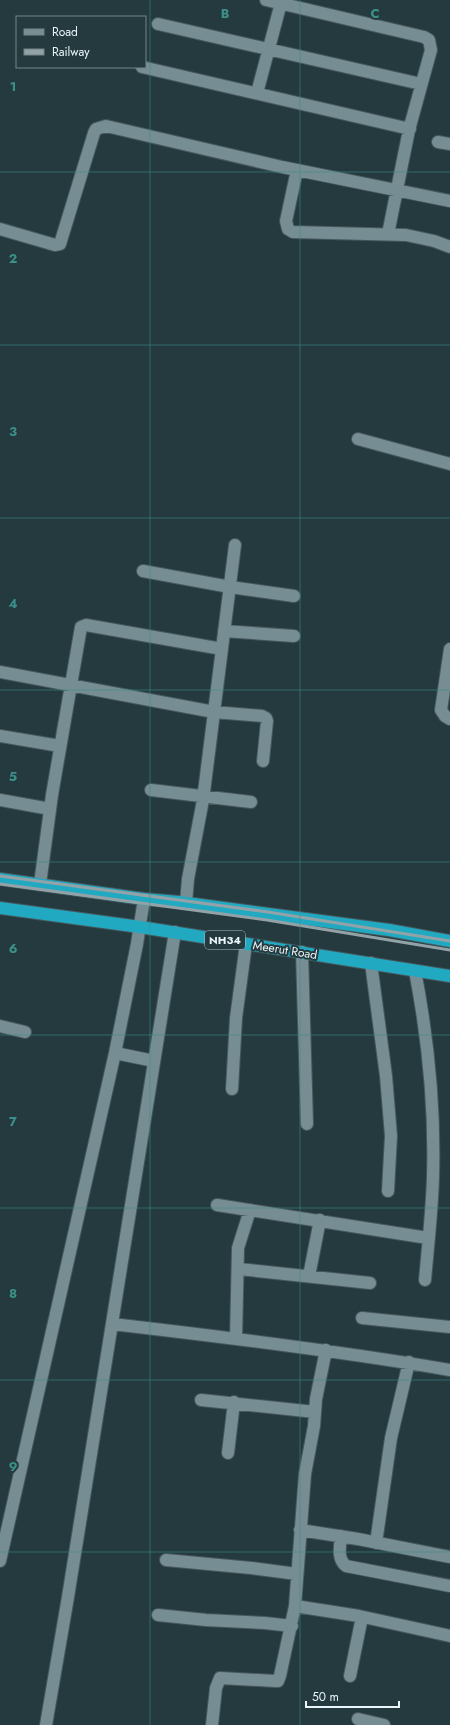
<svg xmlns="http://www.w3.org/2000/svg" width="450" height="1725" viewBox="0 0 450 1725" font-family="Jost,sans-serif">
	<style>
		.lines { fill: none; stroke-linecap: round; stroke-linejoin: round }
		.minor-casing { stroke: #46585c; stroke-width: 14 }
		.tertiary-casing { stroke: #46585c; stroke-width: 14 }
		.trunk-casing { stroke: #46585c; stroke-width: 14 }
		.minor { stroke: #768d93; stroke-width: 12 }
		.tertiary { stroke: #768d93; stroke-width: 12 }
		.trunk { stroke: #22a9c2; stroke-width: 12 }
		.rail { stroke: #92a2a6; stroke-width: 3 }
		.grid { fill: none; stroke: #3b908a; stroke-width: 1; stroke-opacity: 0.55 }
		.labels { text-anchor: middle; stroke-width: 4; stroke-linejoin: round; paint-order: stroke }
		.shield { fill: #253a3f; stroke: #afbec1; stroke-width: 1 }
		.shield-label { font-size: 11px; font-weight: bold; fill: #eaf6f9 }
		.street-label { font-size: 12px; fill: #eaf6f9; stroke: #253a3f }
		.grid-label { font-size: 13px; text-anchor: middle; font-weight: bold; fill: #3b908a; stroke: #253a3f; stroke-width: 4; stroke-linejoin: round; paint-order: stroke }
	</style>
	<rect width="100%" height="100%" fill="#253a3f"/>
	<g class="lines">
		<defs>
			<path id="minor" d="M266,0l158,37 5,3 2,10 -22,80 -21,104
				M158,24l263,60
				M142,67l268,62
				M257,93l24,-90
				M438,142l12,2
				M297,170l-11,51 2,8 5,3 113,3 28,6 16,6
				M0,229l55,16 5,-1 34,-111 2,-4 10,-3 176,41 168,34
				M358,439l92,25
				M143,571l87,16 64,9
				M224,631l70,5
				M450,649l-9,61 4,6 5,3
				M0,672l214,40 48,4 4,2 1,3 -4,40
				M0,736l60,10
				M151,790l100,12
				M0,800l50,9
				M40,884l12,-89 29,-168 5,-2 136,24
				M186,903l2,-24 15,-79 32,-255
				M302,952l5,172
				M371,963l15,113 5,60 -3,55
				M415,971c13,67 20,137 18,206 -1,34 -5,69 -8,103
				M0,1026l25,6
				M232,1089l4,-71 10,-74
				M217,1205l211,33
				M239,1269l131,14
				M309,1276l11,-56
				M362,1318l88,9
				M112,1324c113,13 226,27 338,46
				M236,1339l2,-91 12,-38
				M201,1400l114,12
				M228,1453l6,-51
				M300,1530l58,9 92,18
				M341,1536c-1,10 -4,23 5,30l104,20
				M376,1543l15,-105 18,-76
				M166,1560l85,8 46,6
				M295,1606l64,10 91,20
				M158,1615l48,5 59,3 27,3
				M350,1676l12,-59
				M358,1719l26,6
				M46,1725l22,-128 107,-665
				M212,1725l4,-37 4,-10 55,3h3l2,-5 15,-70 10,-132 9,-48 2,-27 10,-49"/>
			<path id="tertiary" d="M115,1053l39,8
				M0,1561l115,-508 22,-109 7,-45"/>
			<path id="trunk" d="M0,879l144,20 35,3 210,28 61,11
				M0,908l140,19 310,49"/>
		</defs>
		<use href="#minor" class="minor-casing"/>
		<use href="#tertiary" class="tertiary-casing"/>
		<use href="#trunk" class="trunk-casing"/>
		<use href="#minor" class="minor"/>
		<use href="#tertiary" class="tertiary"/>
		<use href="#trunk" class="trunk"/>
		<path class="rail" d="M0,876l268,36 182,29
			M0,884l267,36 183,30"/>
	</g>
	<path class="grid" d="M150,0v1725M300,0v1725M0,172h450M0,345h450M0,518h450M0,690h450M0,862h450M0,1035h450M0,1208h450M0,1380h450M0,1552h450"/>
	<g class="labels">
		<rect class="shield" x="205" y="931" width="40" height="18" rx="3"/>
		<g class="shield-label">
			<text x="225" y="944">NH34</text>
		</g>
		<g class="street-label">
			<text transform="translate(285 950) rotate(9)" y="4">Meerut Road</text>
		</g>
	</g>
	<g class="grid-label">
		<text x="225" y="18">B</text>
		<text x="375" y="18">C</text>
		<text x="13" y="91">1</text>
		<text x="13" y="263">2</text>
		<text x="13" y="436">3</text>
		<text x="13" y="608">4</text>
		<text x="13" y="781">5</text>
		<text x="13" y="953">6</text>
		<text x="13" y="1126">7</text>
		<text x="13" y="1298">8</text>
		<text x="13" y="1471">9</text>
	</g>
	<rect x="16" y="16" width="130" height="52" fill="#253a3f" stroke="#748589"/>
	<rect x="24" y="29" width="20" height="6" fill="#768d93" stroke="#748589"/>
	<text x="52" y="36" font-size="12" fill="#eaf6f9">Road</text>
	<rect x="24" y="49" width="20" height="6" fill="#92a2a6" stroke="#748589"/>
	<text x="52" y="56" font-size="12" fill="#eaf6f9">Railway</text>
	<path d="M306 1701v6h93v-6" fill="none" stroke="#eaf6f9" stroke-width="2"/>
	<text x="312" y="1701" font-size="12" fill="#eaf6f9" stroke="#253a3f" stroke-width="3" paint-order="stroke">50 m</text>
</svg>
